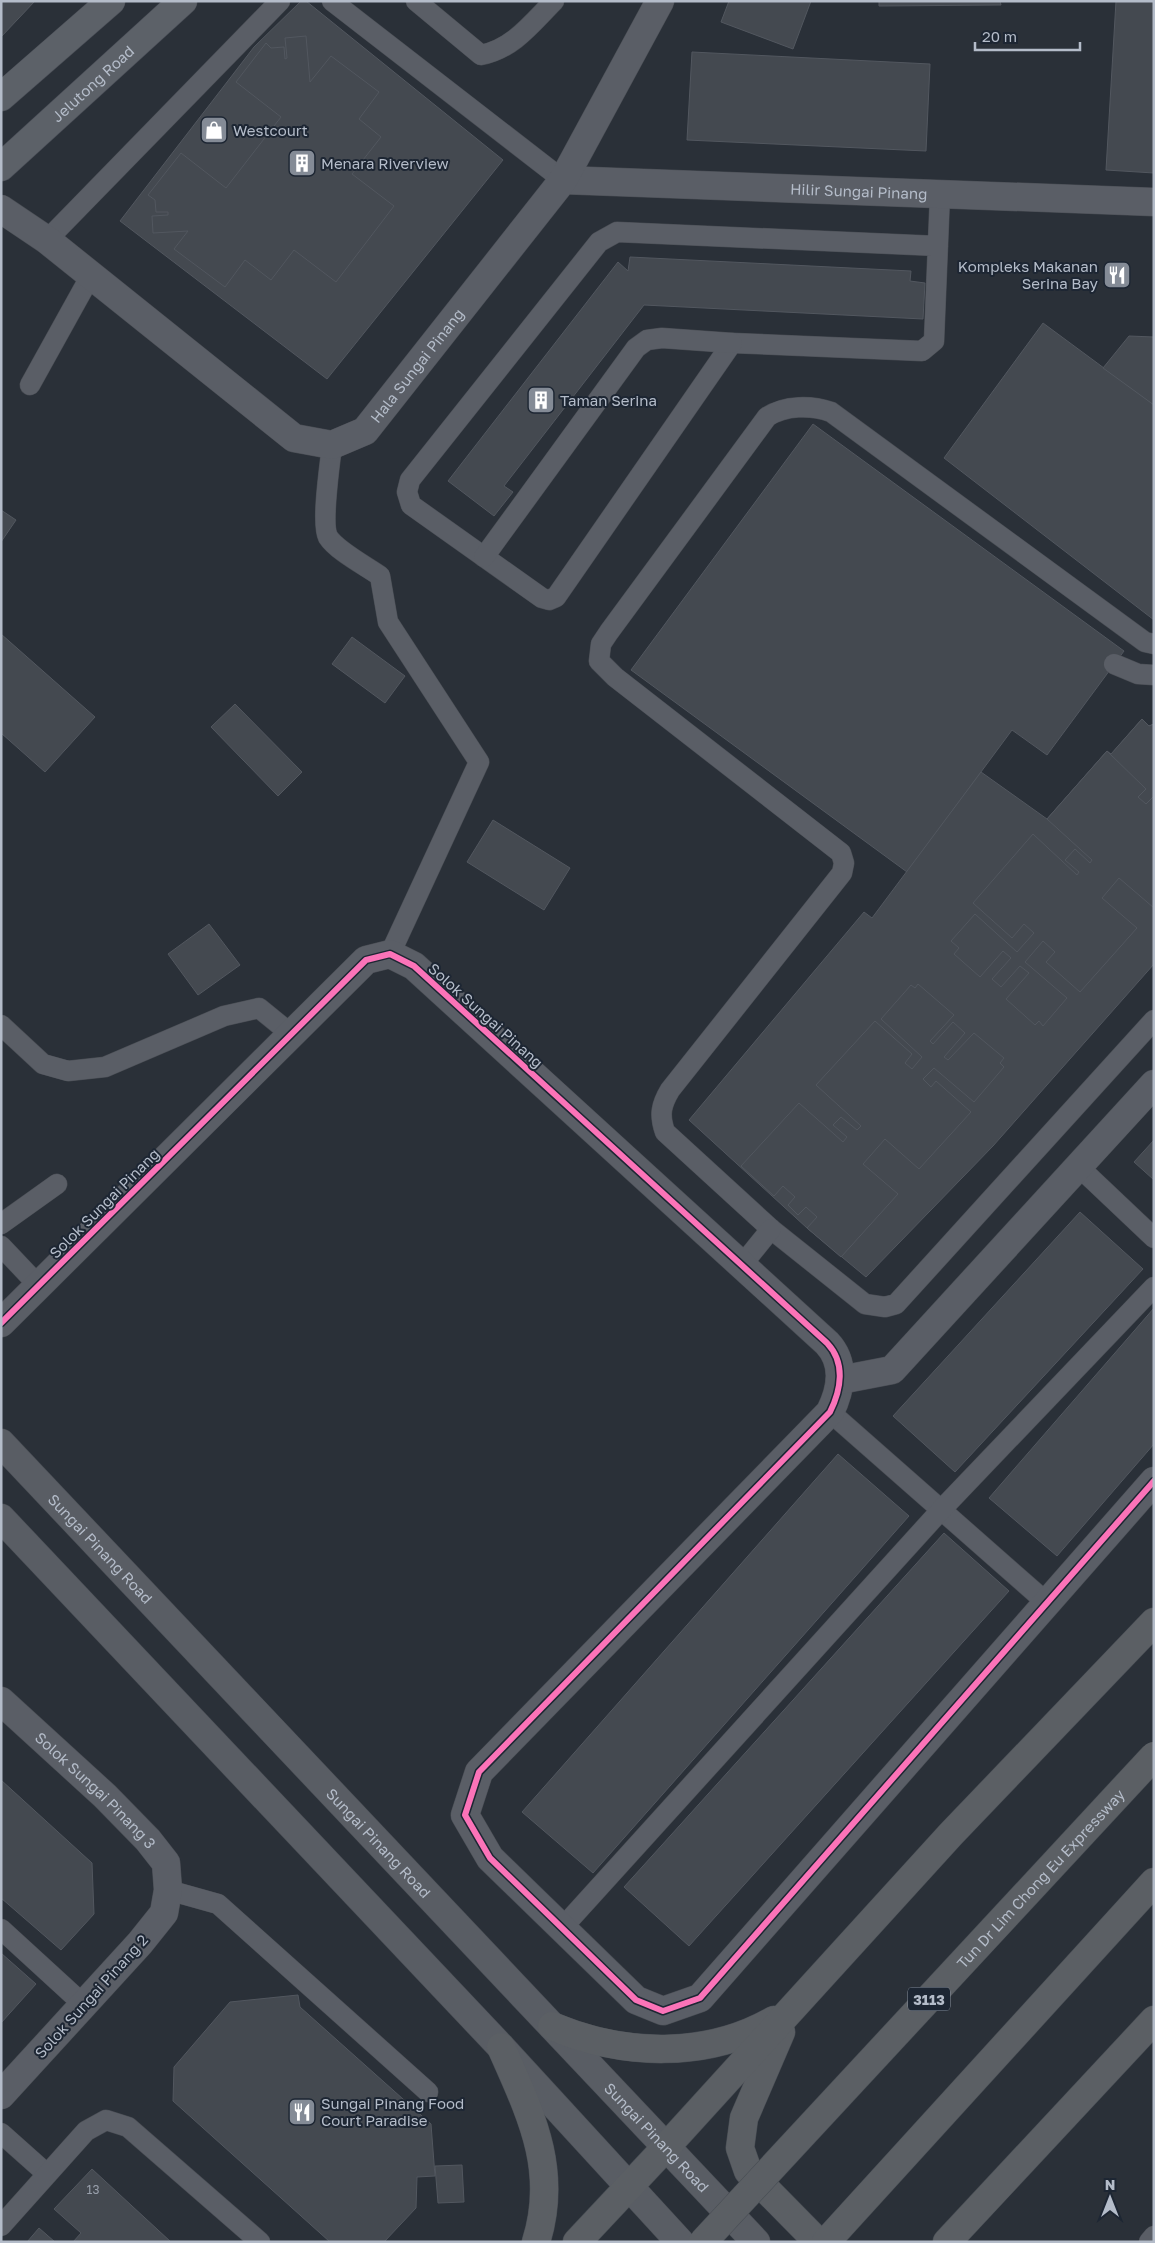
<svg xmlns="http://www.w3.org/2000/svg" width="1155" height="2243" font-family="'Golos Text',sans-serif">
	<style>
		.building { fill: #444950; stroke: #52575f }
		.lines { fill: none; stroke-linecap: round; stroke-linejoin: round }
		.service-casing { stroke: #484c53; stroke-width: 21 }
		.minor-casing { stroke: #484c53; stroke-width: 29 }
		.secondary-casing { stroke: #484c53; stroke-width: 29 }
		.primary-casing { stroke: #484c55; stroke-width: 29 }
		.trunk-casing { stroke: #474c53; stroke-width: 29 }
		.service { stroke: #5a5e66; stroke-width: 20 }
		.minor { stroke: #5a5e66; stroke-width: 28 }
		.secondary { stroke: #595d64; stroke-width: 28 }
		.primary { stroke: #5c6168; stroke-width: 28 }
		.trunk { stroke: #5b5f64; stroke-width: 28 }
		.trunk-bridge-casing { stroke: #474c53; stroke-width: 29; stroke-linecap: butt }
		.trunk-bridge { stroke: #5b5f64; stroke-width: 28 }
		.cycleway-casing { stroke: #1d2633; stroke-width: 9 }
		.cycleway { stroke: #fb73b8; stroke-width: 6 }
		.labels { text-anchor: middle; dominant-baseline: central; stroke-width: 4; stroke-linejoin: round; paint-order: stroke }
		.number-label { font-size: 12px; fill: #989fab }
		.shield { fill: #1d2633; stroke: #878f9c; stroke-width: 1 }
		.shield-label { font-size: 14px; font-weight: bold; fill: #b4bcc9 }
		.street-label { font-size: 15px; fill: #b4bcc9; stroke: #1d2633 }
		.poi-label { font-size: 15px; fill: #b4bcc9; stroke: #1d2633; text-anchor: start }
	</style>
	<rect width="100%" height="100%" fill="#2a3038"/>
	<g class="building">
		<polygon points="1,1 35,1 1,37"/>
		<polygon points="301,1 306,1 503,160 327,379 120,221 254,47"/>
		<polygon points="729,1 811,1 793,49 721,22"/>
		<polygon points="879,1 1000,1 1001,5 879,6"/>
		<polygon points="1116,1 1154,1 1154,173 1106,170"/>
		<polygon points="306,36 310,82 331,56 379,92 359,119 381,137 352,174 394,206 336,282 294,250 271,280 245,260 225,287 174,249 188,231 153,233 152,216 168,215 168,212 156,212 155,200 148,195 181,153 226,188 281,117 236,82 266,43 271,48 284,47 285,59 287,58 285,38"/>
		<polygon points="692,52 930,64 926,151 687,140"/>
		<polygon points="630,257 911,271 910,281 925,283 923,319 644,305 504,486 513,492 494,516 448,481 618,262 628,271"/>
		<polygon points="1043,323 1154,405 1154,620 944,458"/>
		<polygon points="1129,336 1154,337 1154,405 1103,368"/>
		<polygon points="813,424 1124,651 1047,755 1012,730 907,872 631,670"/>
		<polygon points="1,510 16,520 1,542"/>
		<polygon points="1,634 95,717 45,772 1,733"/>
		<polygon points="352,637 405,676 385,703 332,664"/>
		<polygon points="235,704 302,772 278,796 211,727"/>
		<polygon points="1142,719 1149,726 1154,724 1154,788 1114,751"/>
		<polygon points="1142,719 1149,726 1154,724 1154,964 993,1146 866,1277 807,1228 689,1120 864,912 872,918 981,772 1047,819 1107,751 1111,754"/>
		<polygon points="1107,751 1146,789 1138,797 1146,804 1154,796 1154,908 1119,878 1102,898 1137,928 1080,992 1046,962 1055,952 1043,941 1025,962 1067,998 1043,1026 1039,1021 1035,1025 1006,999 1029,973 1020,966 1001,987 992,979 1011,958 1003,951 980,977 954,954 959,948 951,941 975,914 1017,952 1034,933 1024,924 1012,938 973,903 1033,834 1077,875 1079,872 1065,860 1075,849 1090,863 1092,860 1047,819"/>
		<polygon points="493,820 570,868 544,910 467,862"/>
		<polygon points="209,924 240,965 198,995 168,954"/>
		<polygon points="918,984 954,1015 930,1041 933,1044 953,1022 965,1033 944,1057 948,1060 974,1033 1004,1058 1000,1063 1004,1067 974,1102 934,1068 923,1079 931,1087 936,1081 971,1112 919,1169 885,1139 863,1164 898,1194 841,1257 807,1228 817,1217 806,1207 798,1215 788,1205 795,1197 783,1186 774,1196 741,1166 799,1103 843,1142 847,1137 833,1125 841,1117 857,1130 861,1126 816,1085 875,1021 912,1054 905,1063 912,1069 922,1057 881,1019 911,985 915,988"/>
		<polygon points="1154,1140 1154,1180 1134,1162"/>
		<polygon points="1080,1212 1143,1269 955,1472 893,1416"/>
		<polygon points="1154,1308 1154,1444 1057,1556 989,1498"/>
		<polygon points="838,1454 909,1516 593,1873 522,1812"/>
		<polygon points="944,1533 1009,1591 689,1946 624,1887"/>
		<polygon points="1,1780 92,1863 94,1914 61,1950 1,1898"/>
		<polygon points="1,1953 36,1984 1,2023"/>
		<polygon points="298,1995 300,2007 431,2124 435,2176 417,2177 416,2208 384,2242 330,2242 173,2101 174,2067 230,2002"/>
		<polygon points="462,2165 464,2202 438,2203 435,2166"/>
		<polygon points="92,2169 171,2242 73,2242 81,2233 54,2209"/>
		<polygon points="39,2228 55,2242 27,2242"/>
	</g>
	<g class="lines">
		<g class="service-casing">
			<g id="service">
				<polyline points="332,1 563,180"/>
				<path d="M416,1L481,55C513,49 532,23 554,1"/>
				<polyline points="47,240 280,1"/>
				<polyline points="938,246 617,232 599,242 410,480 407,492 411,505 542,598 549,600 556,597 732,343 922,351 934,341 940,194"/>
				<polyline points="30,385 91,275"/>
				<path d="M332,445C330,464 321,523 328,537C337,551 366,566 380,576L388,622L479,762L390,954"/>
				<polyline points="484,557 636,348 647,340 662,338 732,343"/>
				<path d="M1154,644L1145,642L831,412C811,405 785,405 767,417L609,632L601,644L599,661L615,677L841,853L844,863L842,873L670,1090C661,1105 659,1115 665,1132L771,1229L865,1304L885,1307L896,1304L1154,1020"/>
				<polyline points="1114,664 1138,674 1154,675"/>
				<polyline points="1,1025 43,1064 68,1071 105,1067 224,1016 259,1008 291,1034"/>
				<polyline points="1078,1166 1154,1238"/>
				<polyline points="1,1224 57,1184"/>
				<polyline points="1,1246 39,1286"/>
				<polyline points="741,1266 771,1229"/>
				<polyline points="830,1412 1047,1603"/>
				<polyline points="168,1890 218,1904 428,2092"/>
				<polyline points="563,1927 941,1510 1154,1287"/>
				<polyline points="1,1929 84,2005"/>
				<polyline points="1,2133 47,2174"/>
				<polyline points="1,2226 86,2131 106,2120 128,2127 260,2242"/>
				<polyline points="1149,2242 1154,2236"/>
			</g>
		</g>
		<g class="minor-casing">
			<g id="minor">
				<path id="s1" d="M563,180L1154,202"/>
				<path id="s2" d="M1,209L47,240L294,438L332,445L365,431L563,180L660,1"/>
				<path d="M1,1323L366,960L390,954L414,966L827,1343C846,1363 841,1390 830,1412L479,1772L465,1815L490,1858L636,2000L663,2011L700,1998L1154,1481"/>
				<polyline points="840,1380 892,1370 1154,1084"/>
				<path id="s3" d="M1,1701L105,1796L148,1840L166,1863L168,1890L164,1913L140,1943L1,2095"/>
			</g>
		</g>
		<g class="secondary-casing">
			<g id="secondary">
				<path id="s4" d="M1,1443L756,2242"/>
				<polyline points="1,1518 501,2047 680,2242"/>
			</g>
		</g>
		<g class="primary-casing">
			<g id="primary">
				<polyline points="1,97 111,1"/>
				<path id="s5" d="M1,167L183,1"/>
			</g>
		</g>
		<g class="trunk-casing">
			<g id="trunk">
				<path d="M552,2026C623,2056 706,2059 774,2020"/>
				<polyline points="781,2032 744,2118 740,2148 748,2171 818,2242"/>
				<path d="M501,2047C530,2113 559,2169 536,2242"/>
				<polyline points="577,2242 667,2146 951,1834 1154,1622"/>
				<polyline points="826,2242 1154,1882"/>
				<polyline points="947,2242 1154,2020"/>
			</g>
		</g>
		<use href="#service" class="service"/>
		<use href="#minor" class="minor"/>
		<use href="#secondary" class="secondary"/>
		<use href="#primary" class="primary"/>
		<use href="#trunk" class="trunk"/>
		<g class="trunk-bridge-casing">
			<g id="trunk-bridge">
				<path id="s6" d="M703,2242L1154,1756"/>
			</g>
		</g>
		<use href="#trunk-bridge" class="trunk-bridge"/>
		<g class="cycleway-casing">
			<path id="cycleway" d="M1,1323L366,960L390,954L414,966L827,1343C846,1363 841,1390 830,1412L479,1772L465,1815L490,1858L636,2000L663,2011L700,1998L1154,1481"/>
		</g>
		<use href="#cycleway" class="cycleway"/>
	</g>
	<defs>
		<g id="shop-square" transform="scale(1.4375)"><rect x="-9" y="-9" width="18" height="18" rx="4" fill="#848b96" stroke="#1d2633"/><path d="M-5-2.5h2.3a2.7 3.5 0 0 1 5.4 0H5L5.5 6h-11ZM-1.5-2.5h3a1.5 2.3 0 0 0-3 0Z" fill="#fff"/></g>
		<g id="building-square" transform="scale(1.4375)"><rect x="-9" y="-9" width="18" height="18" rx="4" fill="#848b96" stroke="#1d2633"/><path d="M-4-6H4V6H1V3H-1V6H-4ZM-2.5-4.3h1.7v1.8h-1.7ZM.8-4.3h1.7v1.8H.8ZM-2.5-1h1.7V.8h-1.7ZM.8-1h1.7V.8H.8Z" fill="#fff"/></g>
		<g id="restaurant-square" transform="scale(1.4375)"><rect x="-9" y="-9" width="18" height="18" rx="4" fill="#848b96" stroke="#1d2633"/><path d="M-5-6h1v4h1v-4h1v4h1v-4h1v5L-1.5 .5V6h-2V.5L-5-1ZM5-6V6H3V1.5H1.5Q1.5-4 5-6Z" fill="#fff"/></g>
	</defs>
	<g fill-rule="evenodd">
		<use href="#shop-square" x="214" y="130"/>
		<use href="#building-square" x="302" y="163"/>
		<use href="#restaurant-square" x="1117" y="275"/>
		<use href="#building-square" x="541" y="400"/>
		<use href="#restaurant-square" x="302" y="2112"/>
	</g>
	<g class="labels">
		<g class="number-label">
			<text x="93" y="2189">13</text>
		</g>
		<rect class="shield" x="908" y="1987.5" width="42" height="23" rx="4"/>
		<g class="shield-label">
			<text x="929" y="1999">3113</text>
		</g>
		<g class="street-label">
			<text stroke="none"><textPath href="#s5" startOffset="124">Jelutong Road</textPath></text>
			<text stroke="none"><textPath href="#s1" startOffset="296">Hilir Sungai Pinang</textPath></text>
			<text stroke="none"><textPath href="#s2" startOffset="530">Hala Sungai Pinang</textPath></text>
			<text transform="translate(486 1015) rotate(42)">Solok Sungai Pinang</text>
			<text transform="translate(104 1203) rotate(-45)">Solok Sungai Pinang</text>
			<text stroke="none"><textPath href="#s4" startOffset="145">Sungai Pinang Road</textPath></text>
			<text stroke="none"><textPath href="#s3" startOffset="130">Solok Sungai Pinang 3</textPath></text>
			<text stroke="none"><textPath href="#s4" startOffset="550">Sungai Pinang Road</textPath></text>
			<text stroke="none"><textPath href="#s6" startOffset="496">Tun Dr Lim Chong Eu Expressway</textPath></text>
			<text transform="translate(91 1996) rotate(-48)">Solok Sungai Pinang 2</text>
			<text stroke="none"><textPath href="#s4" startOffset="955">Sungai Pinang Road</textPath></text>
		</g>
		<g class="poi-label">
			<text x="233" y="130">Westcourt</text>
			<text x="321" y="163">Menara Riverview</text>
			<text x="1098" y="266" text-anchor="end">Kompleks Makanan<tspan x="1098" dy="17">Serina Bay</tspan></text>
			<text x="560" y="400">Taman Serina</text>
			<text x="321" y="2103">Sungai Pinang Food<tspan x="321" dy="17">Court Paradise</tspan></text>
		</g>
	</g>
	<rect width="1155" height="2243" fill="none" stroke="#b4bcc9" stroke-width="5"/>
	<g transform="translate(1110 2198)" stroke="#1d2633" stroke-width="4" paint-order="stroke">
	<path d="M0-4L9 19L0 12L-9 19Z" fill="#b4bcc9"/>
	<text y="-8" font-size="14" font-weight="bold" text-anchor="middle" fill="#b4bcc9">N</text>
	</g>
	<path d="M975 42v8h105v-8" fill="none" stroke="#b4bcc9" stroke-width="2.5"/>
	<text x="982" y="42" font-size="15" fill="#b4bcc9" stroke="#1d2633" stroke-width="4" paint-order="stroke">20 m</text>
</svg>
